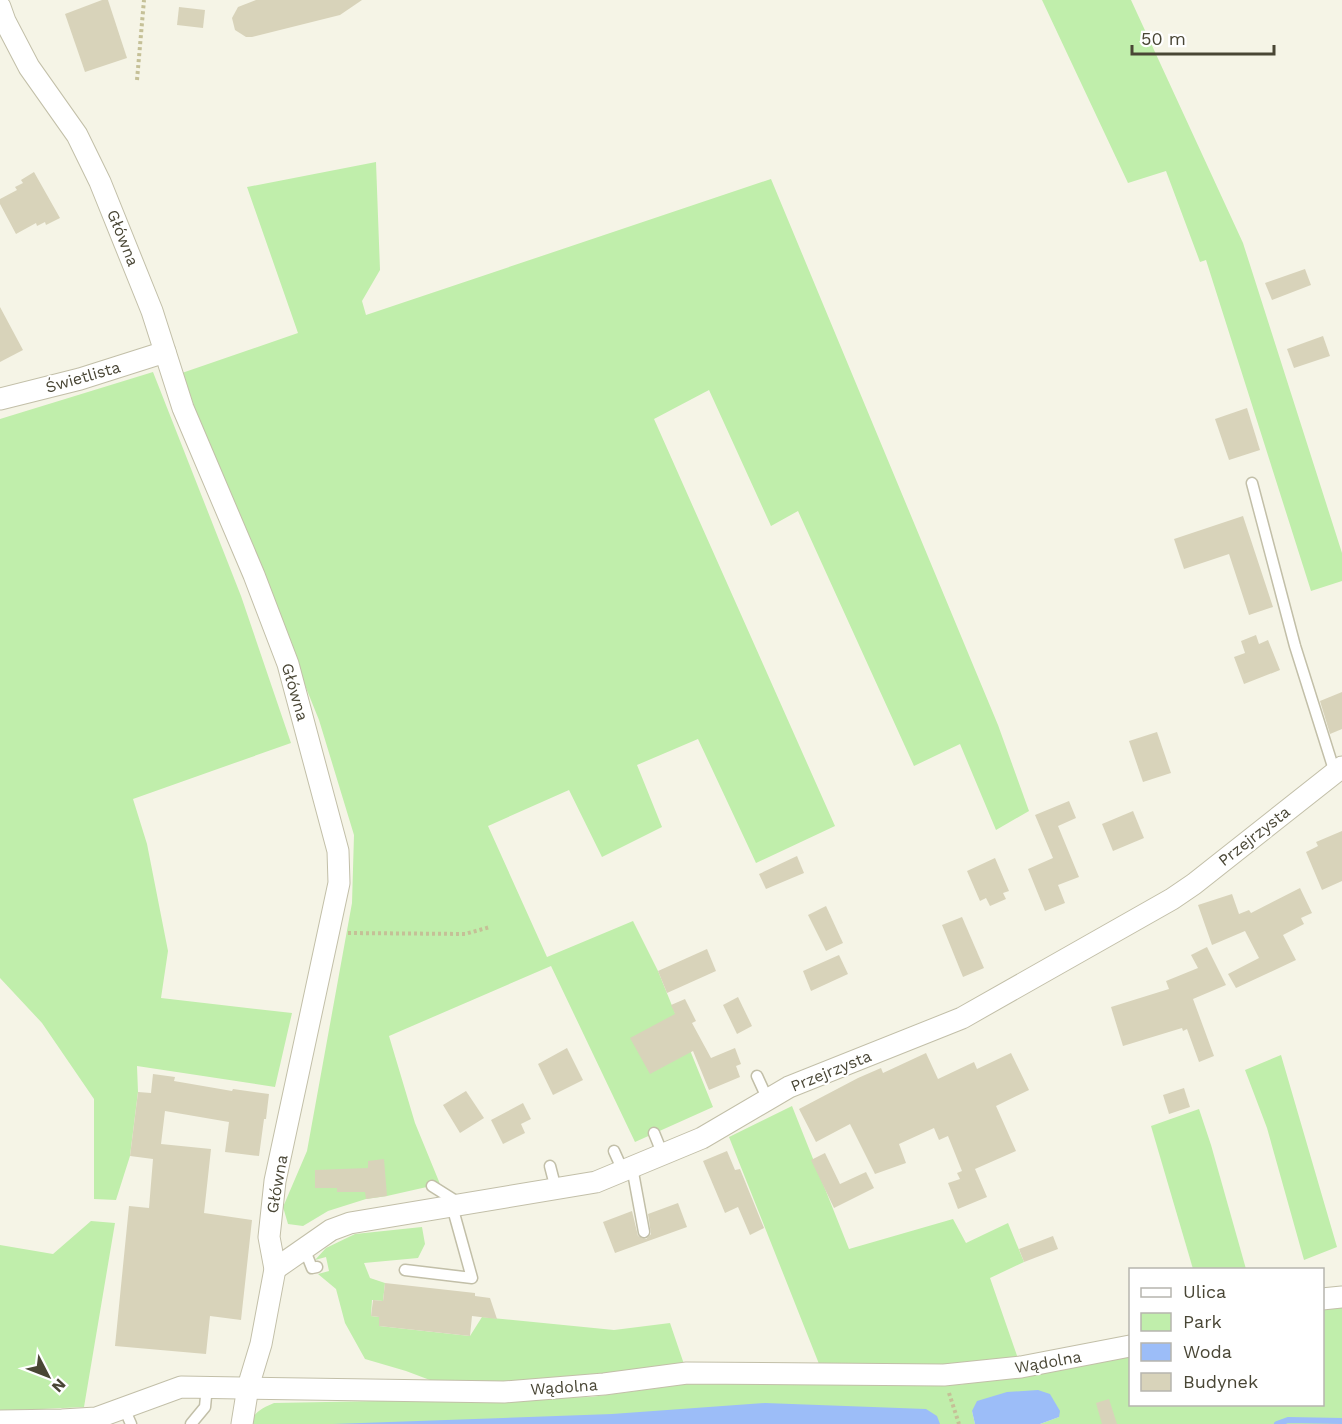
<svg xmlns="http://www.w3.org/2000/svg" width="1342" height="1424" font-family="'Work Sans',sans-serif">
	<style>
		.green { fill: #c0eeab }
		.water { fill: #9cbdf8 }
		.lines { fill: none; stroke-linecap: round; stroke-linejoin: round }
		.stream { stroke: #9cbdf8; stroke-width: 6 }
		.building { fill: #d8d3ba }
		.service-casing { stroke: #c2bfa8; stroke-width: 13 }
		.minor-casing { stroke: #c2bfa8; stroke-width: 23 }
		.path { stroke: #c5c097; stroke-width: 4; stroke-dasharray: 3 3; stroke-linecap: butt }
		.service { stroke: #fff; stroke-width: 10 }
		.minor { stroke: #fff; stroke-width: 21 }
		.labels { text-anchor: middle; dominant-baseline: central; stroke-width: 4.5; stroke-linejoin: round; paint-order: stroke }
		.street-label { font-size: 16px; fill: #494635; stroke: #fff }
	</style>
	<rect width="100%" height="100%" fill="#f5f4e6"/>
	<g class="green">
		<polygon points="1042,0 1131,0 1243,243 1342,553 1342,581 1311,591 1206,260 1200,262 1166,171 1128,183"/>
		<polygon points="376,162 380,270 362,301 366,315 771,179 998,725 1029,811 996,830 960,744 914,766 798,511 771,526 709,390 654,419 835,826 756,863 698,739 637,765 662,827 602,857 569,790 488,826 547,957 633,921 658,971 713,1107 635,1142 551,966 389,1036 415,1123 440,1184 387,1196 366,1199 328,1211 303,1226 288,1224 283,1207 307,1151 352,903 354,835 319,720 179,374 298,333 247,187"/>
		<polygon points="153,372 241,596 291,743 133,799 147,844 168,951 161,998 292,1013 275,1087 137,1066 138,1092 130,1156 116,1200 94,1199 94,1099 42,1023 0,978 0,419"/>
		<polygon points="1281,1055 1337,1247 1304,1260 1267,1128 1245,1070"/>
		<polygon points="792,1106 849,1249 953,1219 966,1243 1008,1223 1024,1262 990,1278 1021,1367 823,1374 729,1137"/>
		<polygon points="1199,1109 1211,1145 1246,1269 1193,1269 1151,1126"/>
		<polygon points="91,1221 115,1223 84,1407 0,1411 0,1245 53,1254"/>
		<polygon points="422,1227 425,1244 418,1258 364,1263 370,1278 385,1283 383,1301 372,1300 371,1316 379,1317 379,1326 470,1336 482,1317 614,1330 670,1323 687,1373 459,1391 406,1371 365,1359 345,1323 336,1289 318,1274 329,1271 326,1257 315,1260 326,1248 355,1234"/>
		<path d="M1342,1302V1424H1040L1059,1417L972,1411L975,1424H251C252,1413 264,1407 274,1403L591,1397L702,1382L958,1385L1079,1366L1130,1354V1404H1322L1323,1303Z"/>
	</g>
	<g class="water">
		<polygon points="1038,1390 1050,1394 1060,1411 1059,1417 1040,1424 975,1424 972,1411 977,1401 1007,1392"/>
		<polygon points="765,1403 926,1409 937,1416 940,1424 333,1424 612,1414"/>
	</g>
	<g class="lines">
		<polyline class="stream" points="1277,1424 1288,1420 1342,1421"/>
	</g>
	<g class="building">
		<polygon points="102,0 108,0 127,58 85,72 65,14"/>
		<polygon points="256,0 362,0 340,15 252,37 246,37 235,30 232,18 238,7"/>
		<polygon points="179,7 205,10 203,28 177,25"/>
		<polygon points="34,172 60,218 46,225 45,222 37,226 36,223 16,234 0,204 0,199 17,190 15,187 23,183 21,180"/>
		<polygon points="1305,269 1311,285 1272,300 1265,283"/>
		<polygon points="0,307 23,350 0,362"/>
		<polygon points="1323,336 1330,356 1294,368 1287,349"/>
		<polygon points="1247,408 1260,450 1229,460 1215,419"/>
		<polygon points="1243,516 1273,607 1249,615 1229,554 1184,569 1174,539"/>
		<polygon points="1256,635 1259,644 1268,640 1280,670 1244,684 1234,657 1245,653 1241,641"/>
		<polygon points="1342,692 1342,729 1330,734 1320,701"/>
		<polygon points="1157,732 1171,773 1143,782 1129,741"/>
		<polygon points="1069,801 1076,818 1058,826 1079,877 1058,885 1065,903 1045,911 1028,869 1053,858 1035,815"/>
		<polygon points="1133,811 1144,838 1113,851 1102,824"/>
		<polygon points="1342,831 1342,881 1322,890 1306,852 1318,846 1316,842"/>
		<polygon points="797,856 804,873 766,889 759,874"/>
		<polygon points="995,858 1009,891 1003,893 1006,899 990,906 986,898 980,901 967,871"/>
		<polygon points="1300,888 1312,913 1301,918 1304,924 1283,935 1296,960 1236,988 1228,974 1259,958 1245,931 1212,945 1198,905 1232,894 1239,914 1249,910 1251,913"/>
		<polygon points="826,906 843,943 826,951 808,915"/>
		<polygon points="962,917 984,968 963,977 942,925"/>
		<polygon points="1207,947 1226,985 1193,999 1214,1056 1199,1062 1187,1029 1183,1031 1182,1028 1123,1046 1111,1007 1169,989 1166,981 1198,968 1191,955"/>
		<polygon points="707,949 716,971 667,993 658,971"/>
		<polygon points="839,955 848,974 811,991 803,971"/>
		<polygon points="738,997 752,1026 737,1034 723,1005"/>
		<polygon points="685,999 696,1021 692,1023 711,1058 735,1048 741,1064 736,1066 740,1077 709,1090 693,1051 650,1074 630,1038 675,1014 671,1005"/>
		<polygon points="567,1048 583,1080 553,1095 538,1064"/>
		<polygon points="926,1053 938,1079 974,1062 977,1069 1011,1053 1029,1090 996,1106 1016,1151 975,1169 987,1197 958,1209 948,1183 960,1179 957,1173 962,1171 948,1136 939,1140 934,1128 899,1144 906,1163 875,1174 850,1124 816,1142 799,1109 858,1078 881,1068 883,1073"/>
		<polygon points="153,1074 175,1077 174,1081 232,1091 233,1089 269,1094 266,1119 264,1119 259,1156 225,1152 229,1122 165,1111 161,1144 211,1149 204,1213 252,1220 241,1320 210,1316 206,1354 115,1346 129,1206 149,1208 153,1159 130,1156 138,1092 151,1093"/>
		<polygon points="1184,1088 1190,1107 1169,1114 1163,1095"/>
		<polygon points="466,1091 484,1118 460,1133 443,1105"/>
		<polygon points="523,1103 531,1119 521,1124 525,1133 503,1144 491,1120"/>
		<polygon points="727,1151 735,1170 740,1169 764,1228 750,1235 738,1207 725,1213 703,1161"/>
		<polygon points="825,1153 840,1184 866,1172 874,1188 834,1208 811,1160"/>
		<polygon points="384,1159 387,1196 366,1199 365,1192 337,1192 337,1188 315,1188 315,1170 368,1168 368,1161"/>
		<polygon points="678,1203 687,1227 615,1253 603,1222 632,1211 638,1236 646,1239 651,1234 648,1214"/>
		<polygon points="1053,1236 1058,1249 1024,1262 1019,1249"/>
		<polygon points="385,1283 475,1293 475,1296 490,1298 497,1319 472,1316 470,1336 379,1326 379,1317 371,1316 373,1300 383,1301"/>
		<polygon points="1109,1399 1117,1424 1102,1424 1096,1403"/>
	</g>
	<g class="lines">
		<g class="service-casing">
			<g id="service">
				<polyline points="1252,483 1295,646 1335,773"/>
				<polyline points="757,1076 768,1100"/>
				<polyline points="654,1133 663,1155"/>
				<polyline points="614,1151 623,1171"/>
				<polyline points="550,1166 556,1189"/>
				<polyline points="632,1167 644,1232"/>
				<polyline points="432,1186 459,1203"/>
				<polyline points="304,1248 312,1268 317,1267"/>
				<polyline points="405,1270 472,1278 452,1206"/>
				<polyline points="124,1408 131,1424"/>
				<polyline points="191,1424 205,1407 207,1386"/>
			</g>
		</g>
		<g class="minor-casing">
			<g id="minor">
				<polyline points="0,7 5,21 29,67 77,135 100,182 152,311 183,408 254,575 288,664 338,851 339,883 275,1181 269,1237 275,1269 261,1344 248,1387 242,1424"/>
				<polyline points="0,399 80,379 165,352"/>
				<polyline points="275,1269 331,1230 350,1223 596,1182 702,1138 789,1087 962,1018 1172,899 1194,884 1342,767"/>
				<polyline points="1322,1299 1342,1297"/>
				<polyline points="0,1421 62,1420 96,1418 181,1387 504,1392 604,1384 687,1373 944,1375 1021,1367 1130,1346"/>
			</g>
		</g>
		<g class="path">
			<polyline points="137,80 144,0"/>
			<polyline points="348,933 465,934 490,927"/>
			<polyline points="949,1393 959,1424"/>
		</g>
		<use href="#service" class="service"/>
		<use href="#minor" class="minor"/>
	</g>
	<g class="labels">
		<g class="street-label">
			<text transform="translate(123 238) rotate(68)">Główna</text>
			<text transform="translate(83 377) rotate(-16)">Świetlista</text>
			<text transform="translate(295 692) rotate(74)">Główna</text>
			<text transform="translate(1254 836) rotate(-38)">Przejrzysta</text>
			<text transform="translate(831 1071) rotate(-22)">Przejrzysta</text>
			<text transform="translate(277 1184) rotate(-80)">Główna</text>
			<text transform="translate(1048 1362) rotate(-10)">Wądolna</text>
			<text transform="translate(564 1387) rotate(-4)">Wądolna</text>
		</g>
	</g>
	<rect x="1129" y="1268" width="195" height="138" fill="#ffffff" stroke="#b6b5ae" stroke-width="1.5"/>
	<rect x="1141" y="1288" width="30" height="9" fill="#ffffff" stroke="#b6b5ae" stroke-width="1.5"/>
	<text x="1183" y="1298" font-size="18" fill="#494635">Ulica</text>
	<rect x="1141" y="1313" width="30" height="18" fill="#c0eeab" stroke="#b6b5ae" stroke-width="1.5"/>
	<text x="1183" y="1328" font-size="18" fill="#494635">Park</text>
	<rect x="1141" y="1343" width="30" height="18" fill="#9cbdf8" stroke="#b6b5ae" stroke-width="1.5"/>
	<text x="1183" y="1358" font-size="18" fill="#494635">Woda</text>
	<rect x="1141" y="1373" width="30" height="18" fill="#d8d3ba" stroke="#b6b5ae" stroke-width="1.5"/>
	<text x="1183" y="1388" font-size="18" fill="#494635">Budynek</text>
	<g transform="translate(48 1376) rotate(132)" stroke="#ffffff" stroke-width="4.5" paint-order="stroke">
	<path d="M0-4.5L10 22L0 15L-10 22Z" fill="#494635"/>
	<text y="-9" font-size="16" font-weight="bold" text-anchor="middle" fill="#494635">N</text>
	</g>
	<path d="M1132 45v9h142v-9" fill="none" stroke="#494635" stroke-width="3"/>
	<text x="1141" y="45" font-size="18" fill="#494635" stroke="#ffffff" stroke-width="4.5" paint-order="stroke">50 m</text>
</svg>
